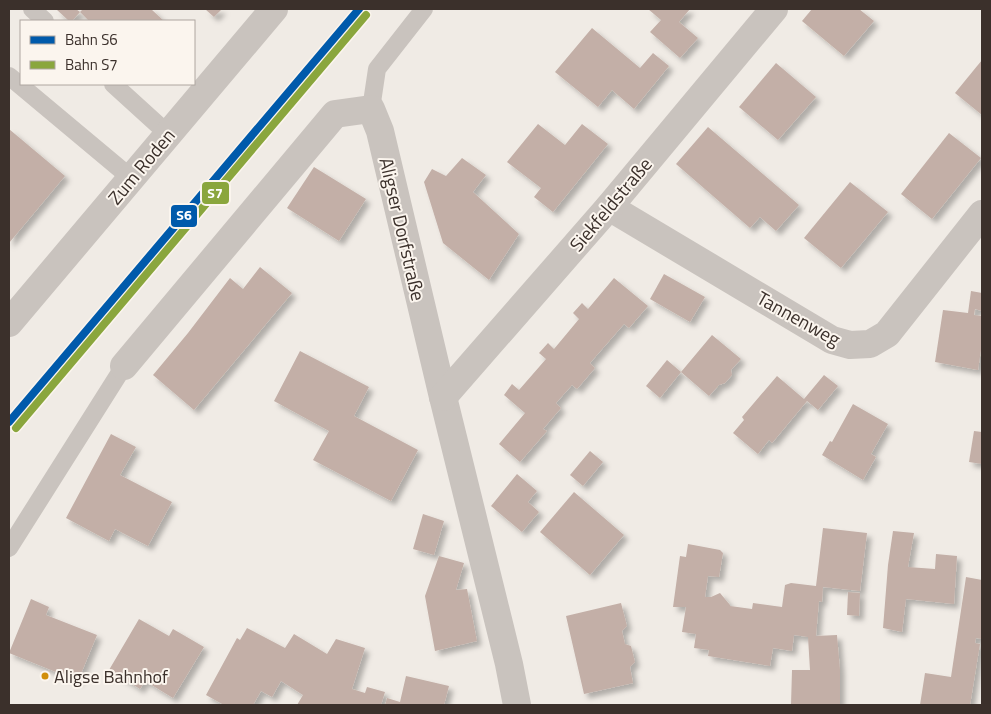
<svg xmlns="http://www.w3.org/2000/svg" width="991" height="714" font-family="'Titillium Web',sans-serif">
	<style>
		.building { fill: #c3afa7; filter: url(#shadow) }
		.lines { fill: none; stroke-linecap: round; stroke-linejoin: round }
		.service { stroke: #c9c3be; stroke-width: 18 }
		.minor { stroke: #c9c3be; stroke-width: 28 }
		.rail-1-casing { stroke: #fbf5ee; stroke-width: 11 }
		.rail-2-casing { stroke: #fbf5ee; stroke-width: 11 }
		.rail-1 { stroke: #005aab; stroke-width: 8 }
		.rail-2 { stroke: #8aa63d; stroke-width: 8 }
		.bus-dot { fill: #d18e09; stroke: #fbf5ee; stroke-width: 2 }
		.labels { text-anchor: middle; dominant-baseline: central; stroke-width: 4; stroke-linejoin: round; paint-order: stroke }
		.bus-label { font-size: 18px; fill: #3b302b; stroke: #fbf5ee; text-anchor: start }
		.street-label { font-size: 19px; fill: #3b302b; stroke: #fbf5ee }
		.line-badge { stroke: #fbf5ee; stroke-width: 2 }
		.badge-label { font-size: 14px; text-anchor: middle; font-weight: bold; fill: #fff }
	</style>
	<defs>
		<filter id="shadow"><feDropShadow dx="4.5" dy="4.5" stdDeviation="2.5" flood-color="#0004"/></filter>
	</defs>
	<rect width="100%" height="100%" fill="#f0ebe5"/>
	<g class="building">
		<polygon points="56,9 76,9 80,12 72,21 69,21"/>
		<polygon points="83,9 151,9 164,21 89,21 80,12"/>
		<polygon points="205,9 222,9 214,17"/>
		<polygon points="648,9 690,9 679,22 698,38 680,58 650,32 661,20"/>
		<polygon points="812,9 859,9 874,21 844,56 802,21"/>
		<polygon points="592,28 640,68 653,53 669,66 634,109 612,90 598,107 555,72"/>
		<polygon points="982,60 982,115 955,93"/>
		<polygon points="776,63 816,97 778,140 739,107"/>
		<polygon points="538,124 565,145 582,124 608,144 553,212 534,197 541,188 507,162"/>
		<polygon points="708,127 799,205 776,231 760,217 750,228 676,164"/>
		<polygon points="9,129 65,176 9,243"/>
		<polygon points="949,133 981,158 932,219 901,194"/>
		<polygon points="462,158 486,175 473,192 519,234 489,280 443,243 424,182 432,169 446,176"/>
		<polygon points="314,167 366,199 339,241 287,208"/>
		<polygon points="850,182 888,212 841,268 804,238"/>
		<polygon points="260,267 292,293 194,410 153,375 188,333 230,278 243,289"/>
		<polygon points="664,274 705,297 690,322 650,299"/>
		<polygon points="614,278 648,306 629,328 624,324 590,363 595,368 577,389 572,385 556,403 561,408 543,429 547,431 520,462 499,444 525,413 504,395 512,384 519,390 546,359 539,353 548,343 554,349 579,319 573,313 582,303 588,309"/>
		<polygon points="971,291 982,293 982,311 975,309 974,315 982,316 982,343 978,370 935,362 943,310 968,313"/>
		<polygon points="712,335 741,359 731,370 732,375 725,383 719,385 709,396 681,372"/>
		<polygon points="300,351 369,387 354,416 418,450 391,501 313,460 329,431 274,401"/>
		<polygon points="667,360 681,372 660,398 646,386"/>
		<polygon points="824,375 838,386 818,410 807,401 772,443 769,440 758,454 733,433 744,420 742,417 777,376 804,399"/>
		<polygon points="853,404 888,424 871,454 876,457 863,480 822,455 830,441 832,442"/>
		<polygon points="974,431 982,432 982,464 969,462"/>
		<polygon points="111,434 136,447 120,475 172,502 148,546 115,529 109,541 66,518"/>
		<polygon points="590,451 603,462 583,486 570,475"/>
		<polygon points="517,474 537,491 528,502 539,512 522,532 491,506"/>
		<polygon points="574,492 624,535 590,575 540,532"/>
		<polygon points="423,514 444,521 434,555 413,549"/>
		<polygon points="823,528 867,533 860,591 823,587 822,602 819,601 816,636 837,635 840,670 840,705 791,705 792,670 810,670 808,637 794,635 792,651 773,648 770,666 708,656 709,650 694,648 696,634 682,632 686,607 673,607 680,556 686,557 688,544 720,550 723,553 719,577 708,576 705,597 711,597 720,593 730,605 730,606 752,609 753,603 782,607 785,585 791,583 816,586"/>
		<polygon points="893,531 914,533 908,567 935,569 936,554 957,556 954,604 906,599 902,632 883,628 888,565"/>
		<polygon points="439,556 464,563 456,590 467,589 477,641 435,651 425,596"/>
		<polygon points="966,577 982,580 981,600 982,600 982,639 976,638 975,643 980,644 970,705 920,705 925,673 951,677"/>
		<polygon points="848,592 860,593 859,616 847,615"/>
		<polygon points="31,599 49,607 46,615 97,635 78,681 9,653"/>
		<polygon points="621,603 627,626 622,631 625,644 631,646 635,662 630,667 633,683 584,694 566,616"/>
		<polygon points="139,619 169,636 173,629 204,647 173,698 145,681 140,689 109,670"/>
		<polygon points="247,628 285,648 294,634 327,654 336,639 365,648 352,689 365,693 367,687 385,692 381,705 297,705 303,695 281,681 272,697 261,691 253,705 224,705 206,695 237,638 240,640"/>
		<polygon points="406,676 449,686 444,705 385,705 387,698 400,702"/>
	</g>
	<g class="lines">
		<g class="service">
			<polyline points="32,9 45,21"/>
			<polyline points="9,76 131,178"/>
			<polyline points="113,84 168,134"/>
			<polyline points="371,109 377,69 424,9"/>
			<polyline points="9,548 124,366"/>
		</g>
		<g class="minor">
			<polyline points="609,207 832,340 850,345 870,344 887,334 982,214"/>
			<polyline points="9,323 274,9"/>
			<polyline points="124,366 335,114 371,109 380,131 443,397 509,664 517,705"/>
			<polyline points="443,397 609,207 774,9"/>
		</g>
		<g class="rail-1-casing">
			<polyline id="rail-1" points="9,422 359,9"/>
		</g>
		<g class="rail-2-casing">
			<polyline id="rail-2" points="16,428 366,15"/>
		</g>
		<use href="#rail-1" class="rail-1"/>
		<use href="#rail-2" class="rail-2"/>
	</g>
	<circle class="bus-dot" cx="45" cy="676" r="4.5"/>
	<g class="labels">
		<g class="bus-label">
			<text x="54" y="676">Aligse Bahnhof</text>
		</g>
		<g class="street-label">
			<text transform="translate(141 166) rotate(-50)">Zum Roden</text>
			<text transform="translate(610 204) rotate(-50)">Siekfeldstraße</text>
			<text transform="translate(403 229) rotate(77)">Aligser Dorfstraße</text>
			<text transform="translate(799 318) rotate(29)">Tannenweg</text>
		</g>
	</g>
	<g class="line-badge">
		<rect x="201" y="181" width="29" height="24" rx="5" fill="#8aa63d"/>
		<rect x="170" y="204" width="28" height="24" rx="5" fill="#005aab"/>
	</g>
	<g class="badge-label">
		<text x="215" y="198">S7</text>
		<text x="184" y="220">S6</text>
	</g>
	<rect width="991" height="714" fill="none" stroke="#3b302b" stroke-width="20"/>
	<rect x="20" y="20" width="175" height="65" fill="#fbf5ee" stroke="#aea6a0"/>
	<rect x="30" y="36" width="25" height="8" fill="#005aab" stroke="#aea6a0"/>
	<text x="65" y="45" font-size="15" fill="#3b302b">Bahn S6</text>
	<rect x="30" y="61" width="25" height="8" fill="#8aa63d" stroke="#aea6a0"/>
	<text x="65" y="70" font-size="15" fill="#3b302b">Bahn S7</text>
</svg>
